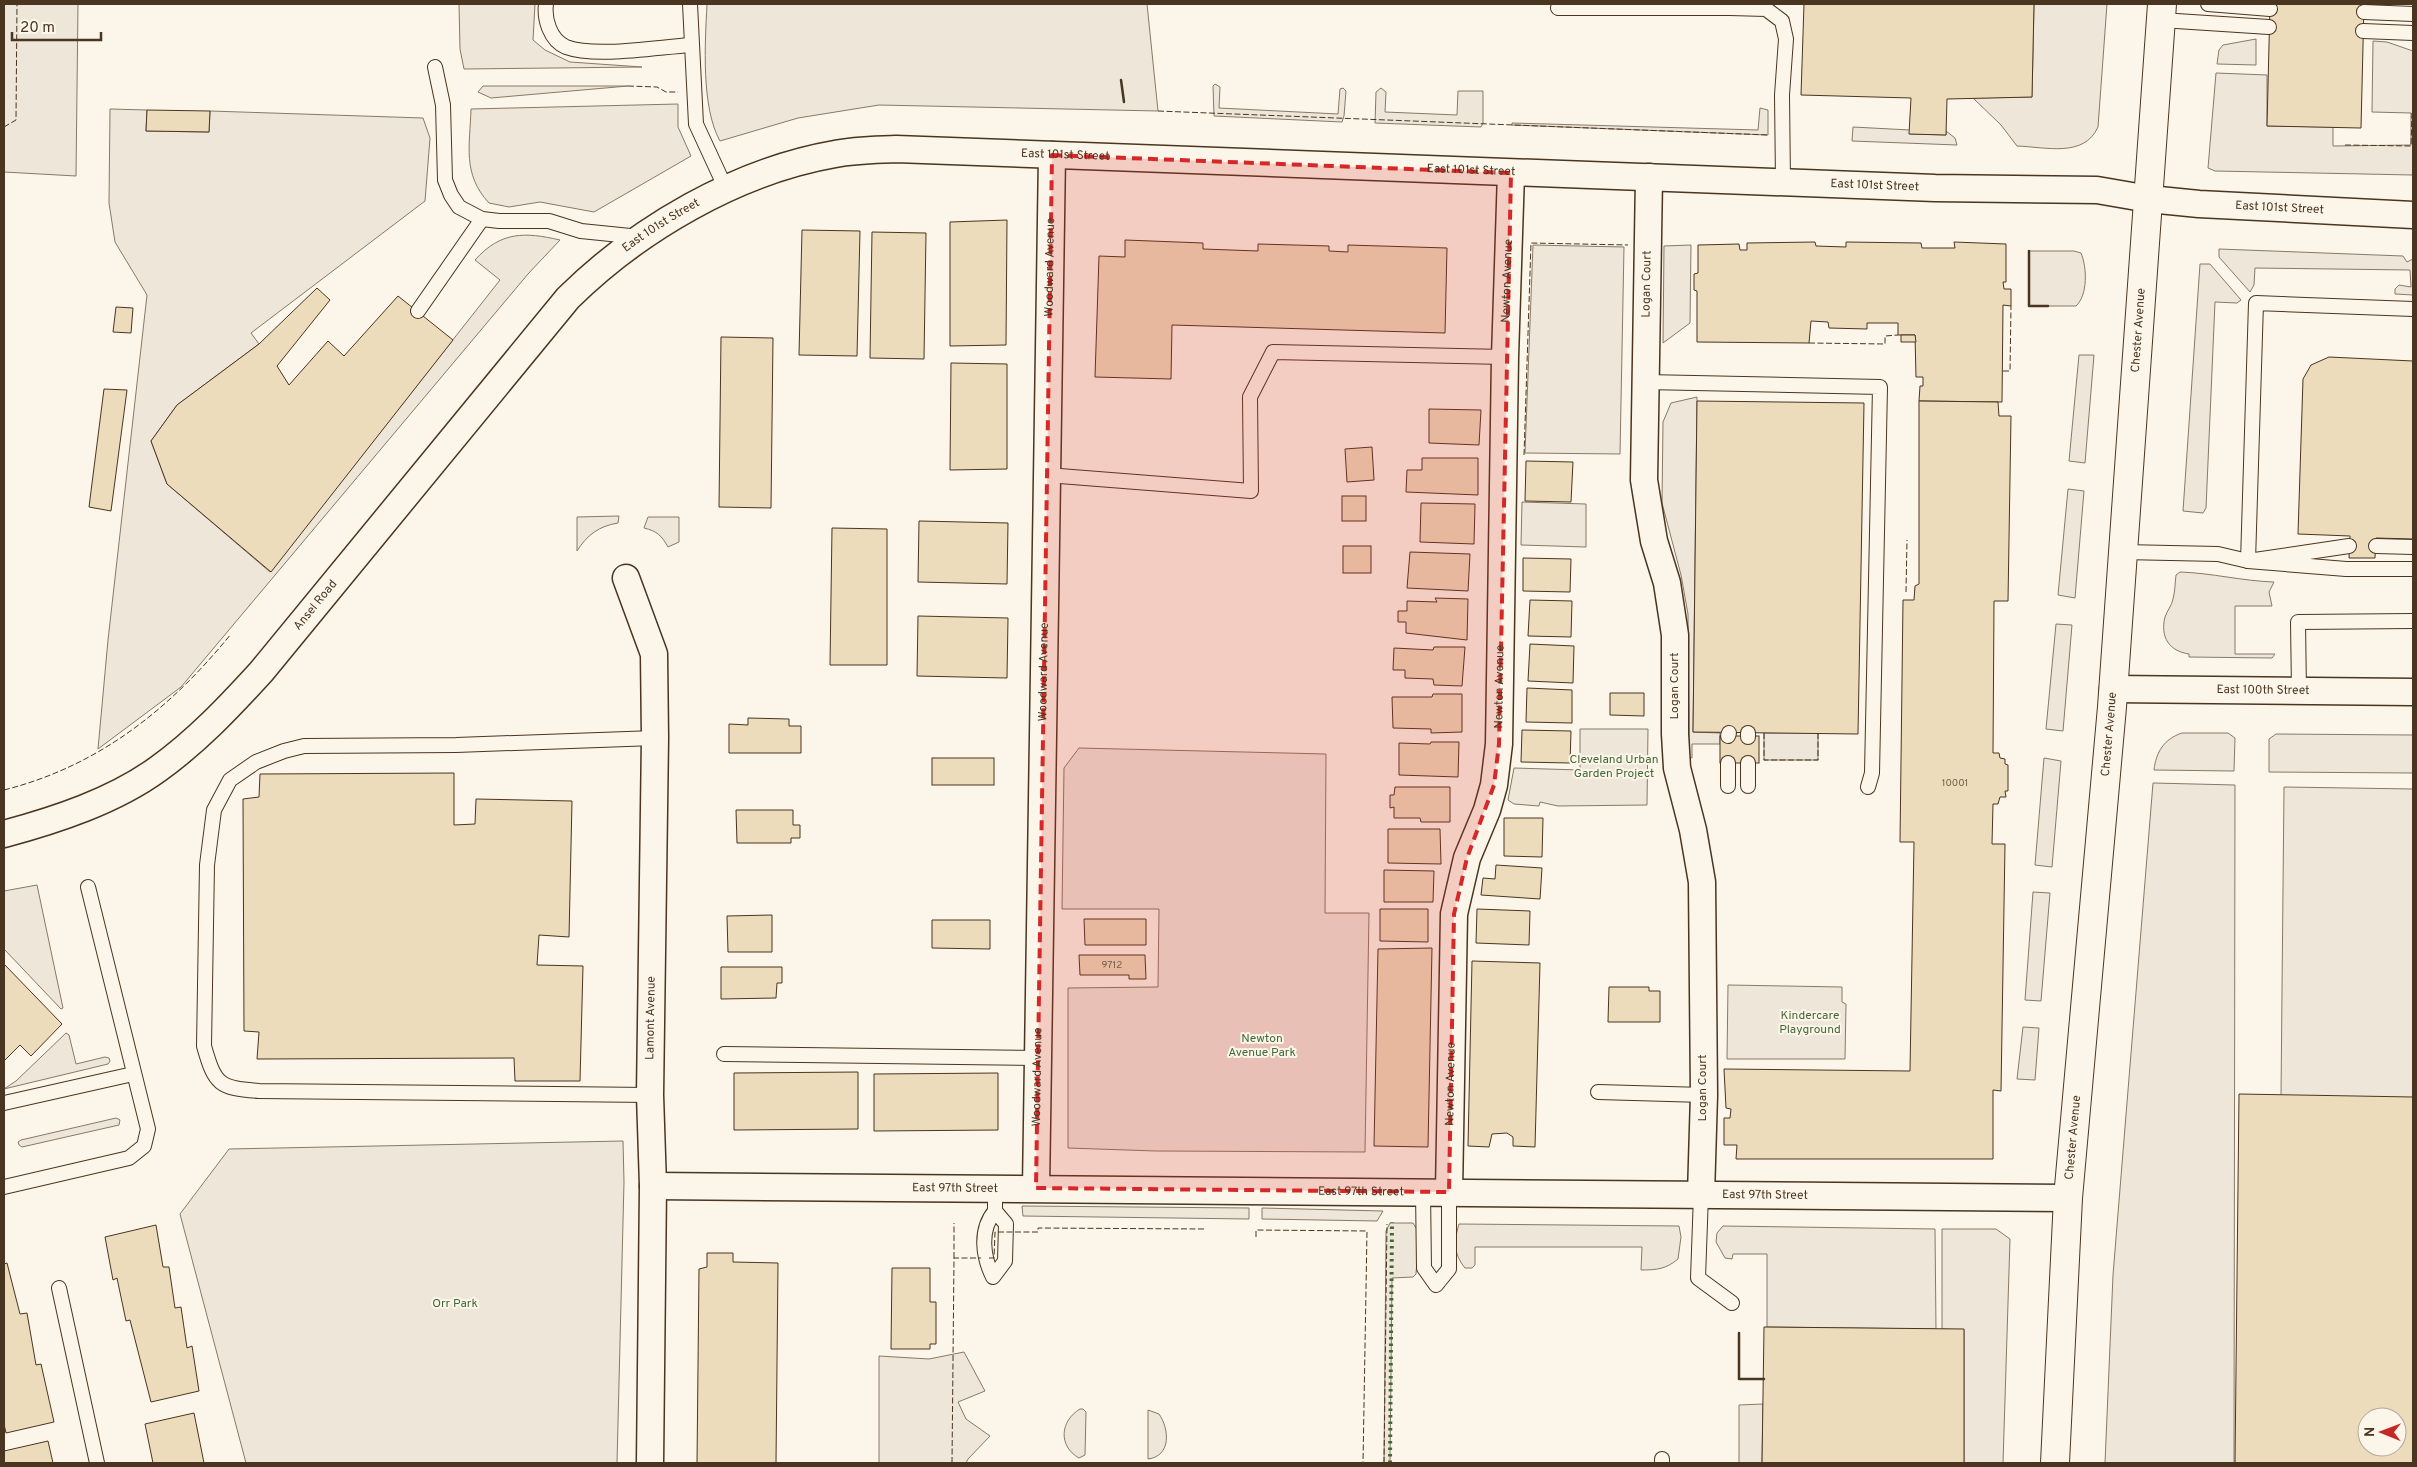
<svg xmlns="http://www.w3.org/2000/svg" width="2417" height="1467" font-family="Overpass,sans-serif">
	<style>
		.green { fill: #ede6d9; stroke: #887966 }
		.building { fill: #ecdcbc; stroke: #4a3520; fill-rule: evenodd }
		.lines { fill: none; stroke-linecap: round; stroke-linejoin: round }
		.service-casing { stroke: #4a3520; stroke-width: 16 }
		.minor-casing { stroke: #4a3520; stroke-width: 29 }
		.primary-casing { stroke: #4a3520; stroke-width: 30 }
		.service { stroke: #fbf6e9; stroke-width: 14 }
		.minor { stroke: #fbf6e9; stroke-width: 26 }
		.primary { stroke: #fbf6e9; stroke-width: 28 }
		.hedge { stroke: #436837; stroke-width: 4; stroke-dasharray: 2.5 4; stroke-linecap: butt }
		.fence { stroke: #4a3520; stroke-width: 1; stroke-dasharray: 6 2.5; stroke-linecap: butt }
		.wall { stroke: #4a3520; stroke-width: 2.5 }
		.marked { fill: #d62828; fill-opacity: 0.2; stroke: #d62828; stroke-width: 4; stroke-dasharray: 10 6; stroke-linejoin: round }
		.labels { text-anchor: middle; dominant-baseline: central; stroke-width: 4; stroke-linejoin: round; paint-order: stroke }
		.number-label { font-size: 10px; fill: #725f47 }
		.street-label { font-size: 12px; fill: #4a3520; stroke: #fbf6e9 }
		.park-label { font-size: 12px; fill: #436837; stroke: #fbf6e9 }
	</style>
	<rect width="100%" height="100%" fill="#fbf6e9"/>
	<g class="green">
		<polygon points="4,4 78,4 76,176 4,172"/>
		<polygon points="459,4 535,4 533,40 545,50 570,62 642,67 464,69 460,49"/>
		<path d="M707,4H1147L1158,111L879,105L798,118L720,141C701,107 705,43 707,4Z"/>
		<path d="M2034,4H2107L2098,127C2084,158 2046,147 2017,146L2001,125L1973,98L2032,97Z"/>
		<polygon points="2256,39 2256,65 2217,64 2219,50 2223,45"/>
		<polygon points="2373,41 2387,42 2413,51 2413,175 2215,171 2208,168 2216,73 2267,75 2267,126 2333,127 2333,146 2411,145 2411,113 2372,112"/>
		<polygon points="1215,84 1220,87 1219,108 1338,114 1340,89 1343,88 1346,91 1344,116 1342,122 1214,116 1213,86"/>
		<polygon points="483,86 628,86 491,98 478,92"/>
		<polygon points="1381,88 1386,92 1385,112 1457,115 1458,91 1483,91 1483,123 1481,127 1375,123 1376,92"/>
		<path d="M678,104V127L691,156L594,212L540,202L509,207L489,203C462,174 470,145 471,109Z"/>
		<polygon points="1760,108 1768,110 1768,135 1512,125 1512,123 1758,130"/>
		<path d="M110,109L147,110L146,131L209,132L210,111L423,118L430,138L425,201L251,333L259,344L177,405L151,441L167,484L270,572L500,280L475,260C501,231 525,232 560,240L528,274L181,687L98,749L108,640L147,295L115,242L109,203Z"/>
		<polygon points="1853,127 1910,130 1910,134 1946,135 1946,131 1955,138 1957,145 1852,141"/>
		<polygon points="1533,245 1624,247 1620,454 1525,453"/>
		<polygon points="1691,245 1690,323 1663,343 1664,246"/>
		<polygon points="2219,249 2403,256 2407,262 2413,259 2413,295 2395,294 2395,289 2399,285 2411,287 2410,270 2255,268 2254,285 2250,292 2219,257"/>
		<path d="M2029,251H2074L2081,253C2087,267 2088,295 2076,306H2029Z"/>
		<polygon points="2200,264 2210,264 2241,300 2237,303 2215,302 2206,508 2203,513 2183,511"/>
		<polygon points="2079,355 2094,355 2085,463 2069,461"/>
		<polygon points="1697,397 1693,732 1720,733 1720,744 1692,744 1692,758 1689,757 1689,737 1688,614 1681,575 1662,503 1663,422 1671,403"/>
		<polygon points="2068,489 2084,491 2075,598 2058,595"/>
		<polygon points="1522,502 1586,504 1586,547 1521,545"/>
		<path d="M619,516L618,523C599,526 587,535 577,551V517Z"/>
		<path d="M648,517H679V542L668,547C662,536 657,531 644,528Z"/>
		<path d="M2180,572C2212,573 2242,581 2274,582L2269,592L2272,606H2235V654H2275L2272,658L2189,657V654C2169,651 2160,637 2165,617C2167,611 2172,605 2173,599C2175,592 2175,583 2176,575Z"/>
		<polygon points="2056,624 2072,625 2063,731 2046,729"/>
		<polygon points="1580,729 1648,729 1647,805 1558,806 1540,802 1539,806 1514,804 1508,800 1514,768 1580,770"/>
		<rect x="1764" y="733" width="54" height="27"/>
		<path d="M2182,733H2228L2235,738L2234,771L2154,770C2156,752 2164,739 2182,733Z"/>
		<polygon points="2276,734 2413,735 2413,773 2269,772 2269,739"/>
		<polygon points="1079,748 1326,754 1325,913 1369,913 1365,1152 1156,1151 1068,1148 1068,988 1158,987 1159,909 1062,909 1064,768"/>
		<polygon points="2044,758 2061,761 2052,867 2035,865"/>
		<polygon points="2153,783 2235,785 2234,1463 2105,1463 2113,1275"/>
		<polygon points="2284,787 2413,789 2413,1098 2281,1096"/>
		<polygon points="37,885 63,1008 61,1009 4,949 4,891"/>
		<polygon points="2033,892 2050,893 2041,1001 2025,1000"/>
		<polygon points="1728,985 1842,987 1842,1002 1846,1004 1845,1059 1727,1059"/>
		<polygon points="2023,1027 2039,1028 2035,1080 2017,1079"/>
		<polygon points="66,1033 69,1035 76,1064 105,1057 109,1058 110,1061 108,1064 4,1089 16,1081"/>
		<polygon points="116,1118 120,1120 119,1125 22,1147 19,1145 18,1142 21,1140"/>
		<polygon points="623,1141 624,1182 617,1463 246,1463 180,1214 229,1149"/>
		<polygon points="1022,1206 1249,1208 1249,1219 1023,1216"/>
		<polygon points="1262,1208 1383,1211 1377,1221 1262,1219"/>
		<polygon points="1390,1223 1413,1223 1419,1233 1416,1274 1413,1277 1392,1278 1390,1463 1384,1463 1386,1231"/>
		<path d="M1459,1224L1679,1226L1681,1237L1678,1259C1666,1269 1657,1270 1641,1270L1642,1247H1475V1265L1472,1268H1465C1453,1253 1454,1241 1459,1224Z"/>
		<polygon points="1723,1226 1935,1229 1936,1329 1767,1327 1767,1254 1733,1254 1732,1259 1725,1258 1716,1242 1717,1233"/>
		<polygon points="1942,1229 1996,1229 2010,1239 2003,1463 1964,1463 1964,1330 1942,1329"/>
		<polygon points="964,1352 985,1391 958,1402 966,1419 990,1436 968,1459 966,1463 879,1463 879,1356 929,1359"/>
		<polygon points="1763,1404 1762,1463 1739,1463 1739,1405"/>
		<path d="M1080,1409H1083L1086,1412L1085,1455L1079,1458C1058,1446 1060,1421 1080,1409Z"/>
		<path d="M1148,1410L1159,1414C1169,1428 1172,1456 1148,1459Z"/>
	</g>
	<g class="building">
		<polygon points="1804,4 2034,4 2032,97 1947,99 1946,135 1909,134 1911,98 1801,95"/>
		<polygon points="2270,4 2364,4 2361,128 2267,126"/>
		<polygon points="147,110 210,111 209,132 146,131"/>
		<polygon points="1007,220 1006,345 950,346 950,222"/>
		<polygon points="802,230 860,231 857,356 799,355"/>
		<polygon points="872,232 926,233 924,359 870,358"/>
		<polygon points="1125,240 1203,243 1203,249 1258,251 1258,244 1329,246 1329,251 1348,252 1348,245 1447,248 1445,333 1172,325 1171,379 1095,377 1099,256 1125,257"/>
		<polygon points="1815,242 1816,246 1846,247 1846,242 1921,243 1922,248 1955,248 1954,242 2006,244 2006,282 2003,282 2004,289 2011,289 2011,306 2003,305 2002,402 1919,401 1920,386 1923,386 1923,377 1916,377 1915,335 1898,335 1898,323 1867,323 1867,329 1829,328 1828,322 1811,321 1809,343 1697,342 1697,291 1694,290 1694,274 1698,273 1698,245 1739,244 1740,250 1747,250 1747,243"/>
		<polygon points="317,288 330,300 277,366 289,385 328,341 344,356 398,296 453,340 271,572 167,484 151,441 177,405 259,344"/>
		<polygon points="116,307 133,308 131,333 113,332"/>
		<polygon points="1901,335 1915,335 1916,342 1901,342"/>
		<polygon points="721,337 773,338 771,508 719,507"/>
		<polygon points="2329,357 2413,361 2413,539 2376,538 2375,558 2349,558 2350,536 2298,534 2303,379 2311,365"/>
		<polygon points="951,363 1007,364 1007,469 950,470"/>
		<polygon points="104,389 127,390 111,511 89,507"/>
		<polygon points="1697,401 1864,403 1858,734 1693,732"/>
		<polygon points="1919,401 1998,402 1999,416 2011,416 2008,601 1994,601 1993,753 1999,753 2000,758 2005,759 2005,764 2008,765 2008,791 2005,791 2006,797 2000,797 1998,804 1993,804 1992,844 2005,844 2001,1091 1993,1090 1993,1159 1736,1159 1737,1145 1724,1145 1724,1118 1730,1118 1731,1109 1726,1108 1724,1069 1910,1071 1914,842 1900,842 1903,600 1914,600 1915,586 1919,584"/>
		<polygon points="1429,409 1481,410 1479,445 1429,443"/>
		<polygon points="1372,447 1374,480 1347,482 1345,449"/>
		<polygon points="1422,458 1478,458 1478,495 1406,492 1407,470 1422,470"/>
		<polygon points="1526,461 1573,462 1571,502 1525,501"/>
		<rect x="1342" y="496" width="24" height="25"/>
		<polygon points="1421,503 1475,504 1474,544 1420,542"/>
		<polygon points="919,521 1008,523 1007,584 918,582"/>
		<polygon points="832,528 887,529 887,665 830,665"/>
		<rect x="1343" y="546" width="28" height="27"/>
		<polygon points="1410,552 1470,554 1468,591 1407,588"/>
		<polygon points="1523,558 1571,559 1570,592 1523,591"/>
		<polygon points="1435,598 1468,599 1467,640 1406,633 1406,622 1398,622 1398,611 1407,611 1407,601 1437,602"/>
		<polygon points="1530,600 1572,601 1571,637 1528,636"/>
		<polygon points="918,616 1008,618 1007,678 917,676"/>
		<polygon points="1530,644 1574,646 1573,683 1528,681"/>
		<polygon points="1434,647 1465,647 1462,686 1434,685 1433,679 1405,678 1405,670 1393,670 1394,648 1433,650"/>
		<polygon points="1527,688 1572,690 1572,723 1526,722"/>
		<polygon points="1610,693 1644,693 1644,716 1610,715"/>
		<polygon points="1433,694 1462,694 1462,732 1431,733 1431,729 1393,728 1392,697 1432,697"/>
		<polygon points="748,718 789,719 789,726 801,726 801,753 729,753 729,724 748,725"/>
		<polygon points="1522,730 1571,731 1570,763 1521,762"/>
		<rect x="1720" y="736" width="39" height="27"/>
		<polygon points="1431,742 1459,742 1458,777 1399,775 1399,743 1430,744"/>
		<rect x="932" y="758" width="62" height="27"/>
		<polygon points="454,773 454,825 475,824 476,799 572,801 569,937 539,935 537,965 583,966 580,1081 515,1081 514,1058 257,1059 259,1032 244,1031 243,799 259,797 260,774"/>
		<polygon points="1395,787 1450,787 1450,822 1421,822 1420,818 1394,818 1394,807 1390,808 1390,795 1394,795"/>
		<polygon points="736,810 793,810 793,825 800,825 800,838 791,838 791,843 737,843"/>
		<polygon points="1504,818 1543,818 1542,857 1504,856"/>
		<polygon points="1388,829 1440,829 1441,864 1388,863"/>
		<polygon points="1496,865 1542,868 1540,899 1481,895 1483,878 1495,879"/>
		<polygon points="1384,870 1434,871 1433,902 1384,902"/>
		<polygon points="1380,909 1428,909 1428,942 1380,941"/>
		<polygon points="1477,909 1530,911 1529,945 1476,943"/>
		<polygon points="772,915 772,952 728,952 727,916"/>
		<polygon points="1084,919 1146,919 1146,945 1085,945"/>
		<polygon points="932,920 990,920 990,949 932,948"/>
		<polygon points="1432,948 1428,1147 1374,1146 1378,949"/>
		<polygon points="1079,955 1145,955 1146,979 1129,979 1129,975 1080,975"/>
		<polygon points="1472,961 1540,963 1535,1147 1513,1146 1513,1137 1507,1133 1492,1134 1489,1147 1468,1146"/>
		<polygon points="4,964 62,1024 31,1056 20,1045 4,1061"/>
		<polygon points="721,967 782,967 782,983 777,983 776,998 721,999"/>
		<polygon points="1609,987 1649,987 1649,991 1660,991 1660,1022 1608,1022"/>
		<polygon points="858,1072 858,1129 734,1130 734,1073"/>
		<polygon points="998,1073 998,1130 874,1131 874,1074"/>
		<path d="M2239,1094L2413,1097V1463H2235ZM2367,1417H2397V1447H2367Z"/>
		<polygon points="156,1225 163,1267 169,1267 175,1308 181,1307 187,1348 192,1346 199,1391 151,1402 130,1320 126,1321 117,1278 113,1280 105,1237"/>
		<polygon points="707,1253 733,1253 733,1262 778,1263 776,1463 697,1463 699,1269 707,1267"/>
		<polygon points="7,1263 20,1314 27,1313 36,1365 41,1364 54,1422 6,1433 4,1424 4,1264"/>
		<polygon points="892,1268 930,1268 930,1302 936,1302 936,1344 930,1344 930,1349 891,1349"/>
		<polygon points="1764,1327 1964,1329 1964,1463 1762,1463"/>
		<polygon points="194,1413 204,1463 153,1463 145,1424"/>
		<polygon points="48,1441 53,1463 4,1463 4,1451"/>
	</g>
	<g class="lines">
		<g class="service-casing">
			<g id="service">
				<path d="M546,4C544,19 550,40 566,47C596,58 658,47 691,45"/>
				<polyline points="690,4 696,124 726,189"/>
				<polyline points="1559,4 1558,8 1730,8"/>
				<polyline points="1730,4 1730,8 1766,9 1782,21 1786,39 1782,95 1783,182"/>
				<polyline points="2208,4 2270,9"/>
				<polyline points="2364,12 2413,14"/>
				<polyline points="2161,20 2269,27"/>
				<polyline points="2363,31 2413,33"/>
				<polyline points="435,67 443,105 445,180 451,195 459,207 482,219 499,221 549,221 581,231 640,237"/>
				<polyline points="418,311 482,219"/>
				<polyline points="1645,382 1880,387 1872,773 1868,787"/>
				<polyline points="1047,475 1251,491 1250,397 1273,352 1505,357"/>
				<polyline points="2349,546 2248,561 2256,303 2413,309"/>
				<polyline points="2376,546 2413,547"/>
				<polyline points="2123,552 2218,554 2248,561 2346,569 2413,569"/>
				<polyline points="2299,691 2298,622 2413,621"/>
				<polyline points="1728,736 1729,733"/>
				<polyline points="1748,737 1748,733"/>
				<polyline points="1728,786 1728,763"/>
				<polyline points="1748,786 1748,763"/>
				<polyline points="724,1054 1037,1058"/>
				<polyline points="1598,1092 1704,1095"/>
				<path d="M650,1095L259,1091C219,1088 215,1085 204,1046L207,865L214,810L230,780L256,762L284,751L304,746L456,745L655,738"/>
				<polyline points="4,1103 133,1074"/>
				<polyline points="4,1187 129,1158 144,1146 148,1129 88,887"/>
				<path d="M995,1188V1211L1006,1224L1005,1261L993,1277C983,1257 979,1230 995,1211"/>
				<polyline points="1423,1192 1424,1268 1436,1285 1449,1269 1449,1192"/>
				<polyline points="1701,1195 1698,1278 1732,1303"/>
				<polyline points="59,1288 97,1463"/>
				<polyline points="1662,1463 1662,1459"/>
			</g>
		</g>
		<g class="minor-casing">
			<g id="minor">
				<polyline points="1649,177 1644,480 1654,541 1667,583 1675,635 1675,734 1677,768 1693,830 1702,882 1704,1095 1701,1195"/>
				<polyline points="626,578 654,654 655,738 650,1095 653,1186 650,1463"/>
				<path id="s1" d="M2113,689L2413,692"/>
				<path id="s2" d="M4,834C56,820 114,801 158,769C197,741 229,707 261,672L568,298C638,229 737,171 835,154C855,150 875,150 896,149L1935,188L2097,190L2149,199L2199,204L2413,215"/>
				<path id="s3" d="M653,1186L2068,1198"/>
				<path id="s4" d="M1036,1188L1052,155"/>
				<path id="s5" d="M1449,1192L1454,914L1467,858L1487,810L1494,785L1499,744L1505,357L1511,173"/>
			</g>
		</g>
		<g class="primary-casing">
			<g id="primary">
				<path id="s6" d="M2055,1463L2068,1198L2112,707L2162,4"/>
			</g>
		</g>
		<use href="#service" class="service"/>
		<use href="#minor" class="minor"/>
		<use href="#primary" class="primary"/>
		<polyline class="hedge" points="1390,1463 1392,1222"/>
		<g class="fence">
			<polyline points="628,86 657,87 666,92 678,92"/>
			<polyline points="1158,111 1768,135"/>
			<polyline points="4,127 16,120 17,4"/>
			<polyline points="2345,145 2411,146 2412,113"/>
			<polyline points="1809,343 1885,344 1885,336 1898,335"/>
			<polyline points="2003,371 2010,371 2011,306"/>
			<polyline points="1524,455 1531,243 1628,245"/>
			<polyline points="1906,592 1907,540"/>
			<polyline points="1764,733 1764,760 1818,760 1818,733"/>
			<path d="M4,790C99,766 170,709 231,634"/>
			<polyline points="1256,1237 1256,1230 1367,1231 1363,1463"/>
			<polyline points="954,1258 954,1223"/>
			<polyline points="989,1258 994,1258 995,1232 1038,1232 1038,1228 1205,1229"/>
			<polyline points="952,1463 954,1258 981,1258"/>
			<polyline points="1384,1463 1387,1224"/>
		</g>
		<g class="wall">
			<polyline points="1121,80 1124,102"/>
			<polyline points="2029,251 2029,306 2048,306"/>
			<polyline points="1739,1333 1739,1379 1764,1379"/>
		</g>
	</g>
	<path class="marked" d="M1052,155L1511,173L1499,744L1494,785L1467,858L1454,914L1449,1192L1036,1188Z"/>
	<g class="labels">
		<g class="number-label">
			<text x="1955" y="783">10001</text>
			<text x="1112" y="965">9712</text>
		</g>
		<g class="street-label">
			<text stroke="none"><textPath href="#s2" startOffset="1332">East 101st Street</textPath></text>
			<text stroke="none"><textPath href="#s2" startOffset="1738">East 101st Street</textPath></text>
			<text stroke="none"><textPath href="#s2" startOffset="2142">East 101st Street</textPath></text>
			<text stroke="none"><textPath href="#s2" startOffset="2548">East 101st Street</textPath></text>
			<text stroke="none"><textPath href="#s2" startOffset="912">East 101st Street</textPath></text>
			<text stroke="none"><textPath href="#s4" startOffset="921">Woodward Avenue</textPath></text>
			<text stroke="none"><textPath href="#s5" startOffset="918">Newton Avenue</textPath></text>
			<text transform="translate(1647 284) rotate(-89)">Logan Court</text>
			<text stroke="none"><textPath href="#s6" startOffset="1136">Chester Avenue</textPath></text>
			<text stroke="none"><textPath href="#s2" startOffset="396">Ansel Road</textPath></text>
			<text stroke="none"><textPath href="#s4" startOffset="516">Woodward Avenue</textPath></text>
			<text stroke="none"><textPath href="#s5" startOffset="512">Newton Avenue</textPath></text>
			<text transform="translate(1675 686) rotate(-90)">Logan Court</text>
			<text stroke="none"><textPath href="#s1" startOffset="150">East 100th Street</textPath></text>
			<text stroke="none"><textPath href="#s6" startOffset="731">Chester Avenue</textPath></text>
			<text transform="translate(651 1018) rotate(-89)">Lamont Avenue</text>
			<text stroke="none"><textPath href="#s4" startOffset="111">Woodward Avenue</textPath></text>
			<text stroke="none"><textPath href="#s5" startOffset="108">Newton Avenue</textPath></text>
			<text transform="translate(1703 1088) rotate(-90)">Logan Court</text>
			<text stroke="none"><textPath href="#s6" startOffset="326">Chester Avenue</textPath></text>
			<text stroke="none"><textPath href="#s3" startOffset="302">East 97th Street</textPath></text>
			<text stroke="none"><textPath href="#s3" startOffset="708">East 97th Street</textPath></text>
			<text stroke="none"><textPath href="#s3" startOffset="1112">East 97th Street</textPath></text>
		</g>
		<g class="park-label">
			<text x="1614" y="760">Cleveland Urban<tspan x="1614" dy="14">Garden Project</tspan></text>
			<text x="1810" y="1016">Kindercare<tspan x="1810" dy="14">Playground</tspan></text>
			<text x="1262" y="1039">Newton<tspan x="1262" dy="14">Avenue Park</tspan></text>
			<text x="455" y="1304">Orr Park</text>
		</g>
	</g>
	<rect width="2417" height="1467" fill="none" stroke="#4a3520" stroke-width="10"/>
	<g transform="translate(2382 1432) rotate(271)"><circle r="24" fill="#fbf6e9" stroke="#b4a999"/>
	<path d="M0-4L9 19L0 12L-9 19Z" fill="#c62828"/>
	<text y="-8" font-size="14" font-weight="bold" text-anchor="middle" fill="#4a3520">N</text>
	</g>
	<path d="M12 32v8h89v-8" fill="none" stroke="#4a3520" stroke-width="2.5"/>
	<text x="20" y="32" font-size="15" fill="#4a3520" stroke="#fbf6e9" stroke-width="4" paint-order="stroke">20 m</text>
</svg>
